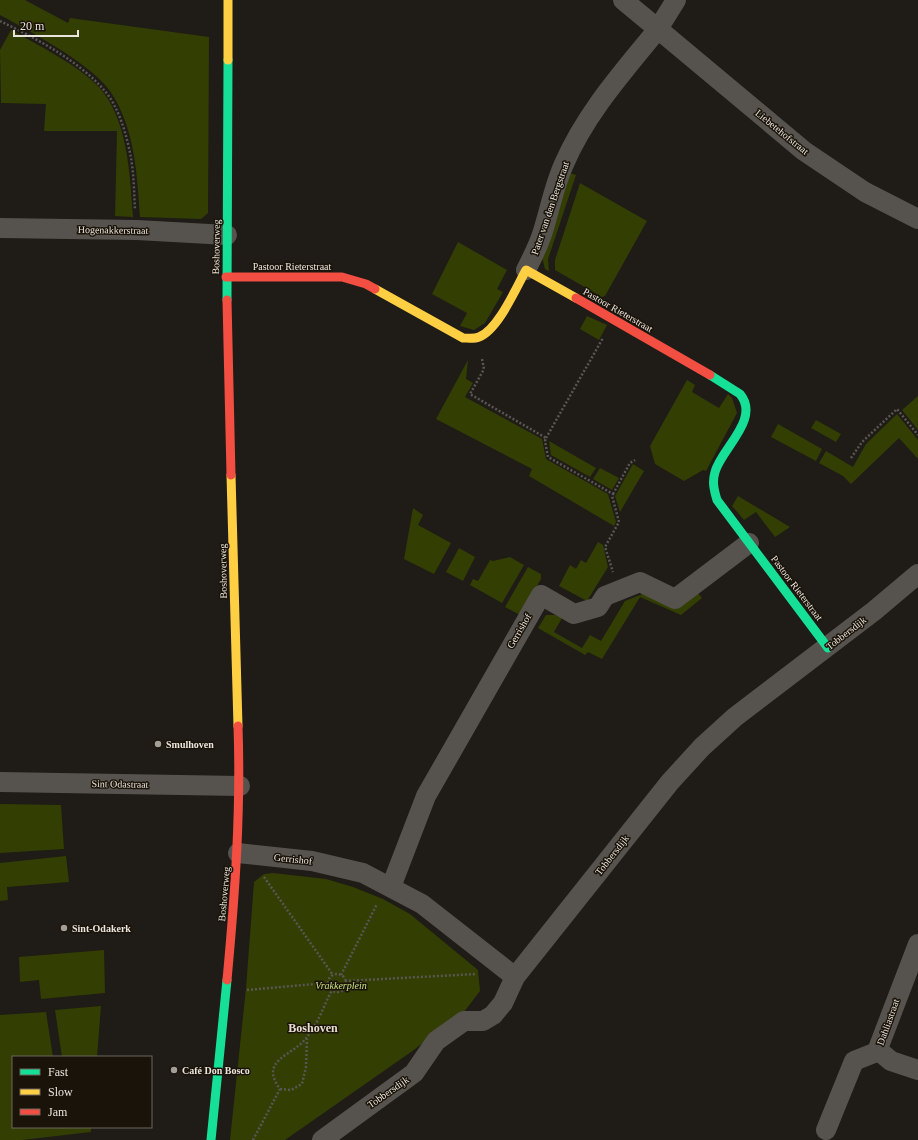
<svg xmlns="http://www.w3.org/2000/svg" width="918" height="1140" font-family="Georgia,serif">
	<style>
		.green { fill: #333e03 }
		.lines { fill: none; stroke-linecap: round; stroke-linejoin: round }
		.path { stroke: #595653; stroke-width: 2.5; stroke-dasharray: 2 2; stroke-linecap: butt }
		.street { stroke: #56534f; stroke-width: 20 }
		.fast { stroke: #16e098; stroke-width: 9 }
		.slow { stroke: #ffcf43; stroke-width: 9 }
		.jam { stroke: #f24e42; stroke-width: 9 }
		.poi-dot { fill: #a39e98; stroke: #1a1309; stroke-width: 1.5 }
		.labels { text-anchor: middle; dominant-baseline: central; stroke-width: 3; stroke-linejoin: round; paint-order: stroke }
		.street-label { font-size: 10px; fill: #eae4de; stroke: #1a1309 }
		.poi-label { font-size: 10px; font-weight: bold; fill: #eae4de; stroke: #1a1309; text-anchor: start }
		.park-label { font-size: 10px; font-style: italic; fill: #cae381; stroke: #1a1309 }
		.quarter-label { font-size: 12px; font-weight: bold; fill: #e8ded0; stroke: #1a1309 }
	</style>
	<rect width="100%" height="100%" fill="#1f1b16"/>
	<g class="green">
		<path d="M0,0H25L68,23L70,18L209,37L208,213L201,219L140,217C137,174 135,128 110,91C90,63 31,32 0,15Z"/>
		<path d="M11,30C38,45 76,64 98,86C128,118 130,175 133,217L115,216L117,131H44L46,104L1,103L0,50Z"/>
		<polygon points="570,173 576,175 548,259 549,271 545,269 542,257"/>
		<polygon points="580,183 647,221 605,296 602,297 555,270 555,260"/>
		<polygon points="458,242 507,270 497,289 503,292 485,323 474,330 460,326 467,313 432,294"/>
		<polygon points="587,316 607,325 599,340 580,329"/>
		<polygon points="468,360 466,379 473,383 465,397 542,439 546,459 608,494 616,522 614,526 529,476 532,469 436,419"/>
		<polygon points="687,380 695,385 692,392 719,408 728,394 732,398 737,413 706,471 703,470 684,481 655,464 650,446"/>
		<polygon points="918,396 918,430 902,410"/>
		<polygon points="897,414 918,440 918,459 899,438 851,484 843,476 819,463 826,451 853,467 866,444"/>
		<polygon points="816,420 841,434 836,442 811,428"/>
		<polygon points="778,424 822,449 816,461 771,437"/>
		<polygon points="549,441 596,468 590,477 551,455"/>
		<polygon points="633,464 644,471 620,512 615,496"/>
		<polygon points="600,468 619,478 612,490 593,479"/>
		<polygon points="738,496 790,527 775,537 756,512 744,520 732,506"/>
		<polygon points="413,508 423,515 418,525 451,543 434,574 404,559"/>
		<polygon points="598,542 603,545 608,567 587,601 559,586 570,565 576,569 581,560 586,563"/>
		<polygon points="459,548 475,557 463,581 446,572"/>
		<polygon points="510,557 524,565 502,603 470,585 473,579 478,581 490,560 493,561"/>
		<polygon points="528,567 541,574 541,579 520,615 505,607"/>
		<polygon points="645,593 676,609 698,593 702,598 681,615 640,597 602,659 588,652 585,655 538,628 546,615 555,615 562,618 554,632 582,648 590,635 601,641 625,601"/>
		<polygon points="0,804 61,805 64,849 0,853"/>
		<polygon points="66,856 69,882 7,887 8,900 0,901 0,863"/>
		<polygon points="273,873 326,879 353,887 383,899 410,914 478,970 480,991 464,1012 411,1052 285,1140 230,1140 246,988 254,882 264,874"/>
		<polygon points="104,950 105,993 41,999 39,980 20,982 19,957"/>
		<polygon points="101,1006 97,1057 62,1057 55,1010"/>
		<polygon points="46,1012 53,1057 13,1057 13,1127 91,1127 91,1132 22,1140 0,1140 0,1015"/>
	</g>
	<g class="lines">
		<g class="path">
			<path d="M0,21C35,38 78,60 104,90C119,107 127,136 131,158C134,175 134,193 135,210"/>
			<polyline points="482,359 484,369 470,394 546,438 545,441 548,457 613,494 612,496 619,522 605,547 613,572"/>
			<polyline points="546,438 603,338"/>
			<polyline points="851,458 862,442 897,409 918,435"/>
			<polyline points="613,494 630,463 635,460"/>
			<polyline points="264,877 333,975"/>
			<circle cx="337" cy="983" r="9"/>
			<polyline points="341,975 377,904"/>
			<polyline points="345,981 476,974"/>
			<polyline points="247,990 315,984 328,985"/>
			<polyline points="280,1089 291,1090 302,1084 306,1067 307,1039"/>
			<path d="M253,1140L280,1089C258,1059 294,1056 307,1037C318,1024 324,1005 332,990"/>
		</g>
		<g class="street">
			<polyline points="623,0 658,29 676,0"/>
			<polyline points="0,228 137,230 227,235"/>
			<path d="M526,270C532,258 539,245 543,231C550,209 554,186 564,164C586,113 623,72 658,29L804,151L865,192L918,219"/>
			<polyline points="0,782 240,786"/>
			<polyline points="238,853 312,861 363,873 422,904 515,977"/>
			<polyline points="391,887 426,796 541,595 574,614 598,607 605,596 640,582 675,599 749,543"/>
			<polyline points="879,1051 891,1061 918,1070"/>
			<polyline points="826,1130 854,1061 879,1051 879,1046 918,944"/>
			<polyline points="322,1140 414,1073 436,1041 464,1021 483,1021 493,1015 503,1003 515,977 670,782 702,747 735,717 874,611 918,574"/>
		</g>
		<g class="fast">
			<polyline points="227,300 228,60"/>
			<path d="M710,375L740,394C761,419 721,449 715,472C712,482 714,490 717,500L828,648"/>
			<polyline points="211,1140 227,980"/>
		</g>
		<g class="slow">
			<polyline points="228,60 228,0"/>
			<path d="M375,289L463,338C468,338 474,339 479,337C498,330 516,288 526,270L576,298"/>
			<polyline points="231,475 238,726"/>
		</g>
		<g class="jam">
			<polyline points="226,277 342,277 366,284 375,289"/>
			<polyline points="576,298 710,375"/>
			<polyline points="227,300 231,475"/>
			<path d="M227,980C235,894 241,812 238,726"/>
		</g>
	</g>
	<g class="poi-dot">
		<circle cx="158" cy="744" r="4"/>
		<circle cx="64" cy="928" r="4"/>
		<circle cx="174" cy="1070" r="4"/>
	</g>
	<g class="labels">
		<g class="street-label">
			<text transform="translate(782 132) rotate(39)">Liebetehofstraat</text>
			<text transform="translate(550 208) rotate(-71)">Pater van den Bergstraat</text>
			<text transform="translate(113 230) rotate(1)">Hogenakkerstraat</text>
			<text transform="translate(216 247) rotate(-89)">Boshoverweg</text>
			<text x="292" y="266">Pastoor Rieterstraat</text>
			<text transform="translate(618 310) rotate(30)">Pastoor Rieterstraat</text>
			<text transform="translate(223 571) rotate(-91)">Boshoverweg</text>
			<text transform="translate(797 588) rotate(53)">Pastoor Rieterstraat</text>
			<text transform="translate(519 631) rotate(-60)">Gerrishof</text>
			<text transform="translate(846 633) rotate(-38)">Tobbersdijk</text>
			<text transform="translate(120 784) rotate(1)">Sint Odastraat</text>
			<text transform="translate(612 855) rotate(-52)">Tobbersdijk</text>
			<text transform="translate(293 859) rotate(6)">Gerrishof</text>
			<text transform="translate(224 894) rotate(-85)">Boshoverweg</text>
			<text transform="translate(888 1022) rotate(-70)">Dahliastraat</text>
			<text transform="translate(388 1092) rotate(-35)">Tobbersdijk</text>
		</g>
		<g class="poi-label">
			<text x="166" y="744">Smulhoven</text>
			<text x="72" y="928">Sint-Odakerk</text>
			<text x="182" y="1070">Café Don Bosco</text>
		</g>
		<g class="park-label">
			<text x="341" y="985">Vrakkerplein</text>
		</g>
		<g class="quarter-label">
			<text x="313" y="1028">Boshoven</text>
		</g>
	</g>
	<rect x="12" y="1056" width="140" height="72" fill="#1a1309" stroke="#6d675e"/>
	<rect x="20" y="1069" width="20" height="6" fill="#16e098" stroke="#6d675e"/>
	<text x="48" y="1076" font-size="12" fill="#eae4de">Fast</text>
	<rect x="20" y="1089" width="20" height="6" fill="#ffcf43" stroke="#6d675e"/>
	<text x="48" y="1096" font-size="12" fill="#eae4de">Slow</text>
	<rect x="20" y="1109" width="20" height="6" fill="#f24e42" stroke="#6d675e"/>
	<text x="48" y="1116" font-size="12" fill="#eae4de">Jam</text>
	<path d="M14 30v6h64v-6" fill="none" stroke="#eae4de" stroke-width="2"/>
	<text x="20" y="30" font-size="12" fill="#eae4de" stroke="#1a1309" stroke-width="3" paint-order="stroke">20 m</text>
</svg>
